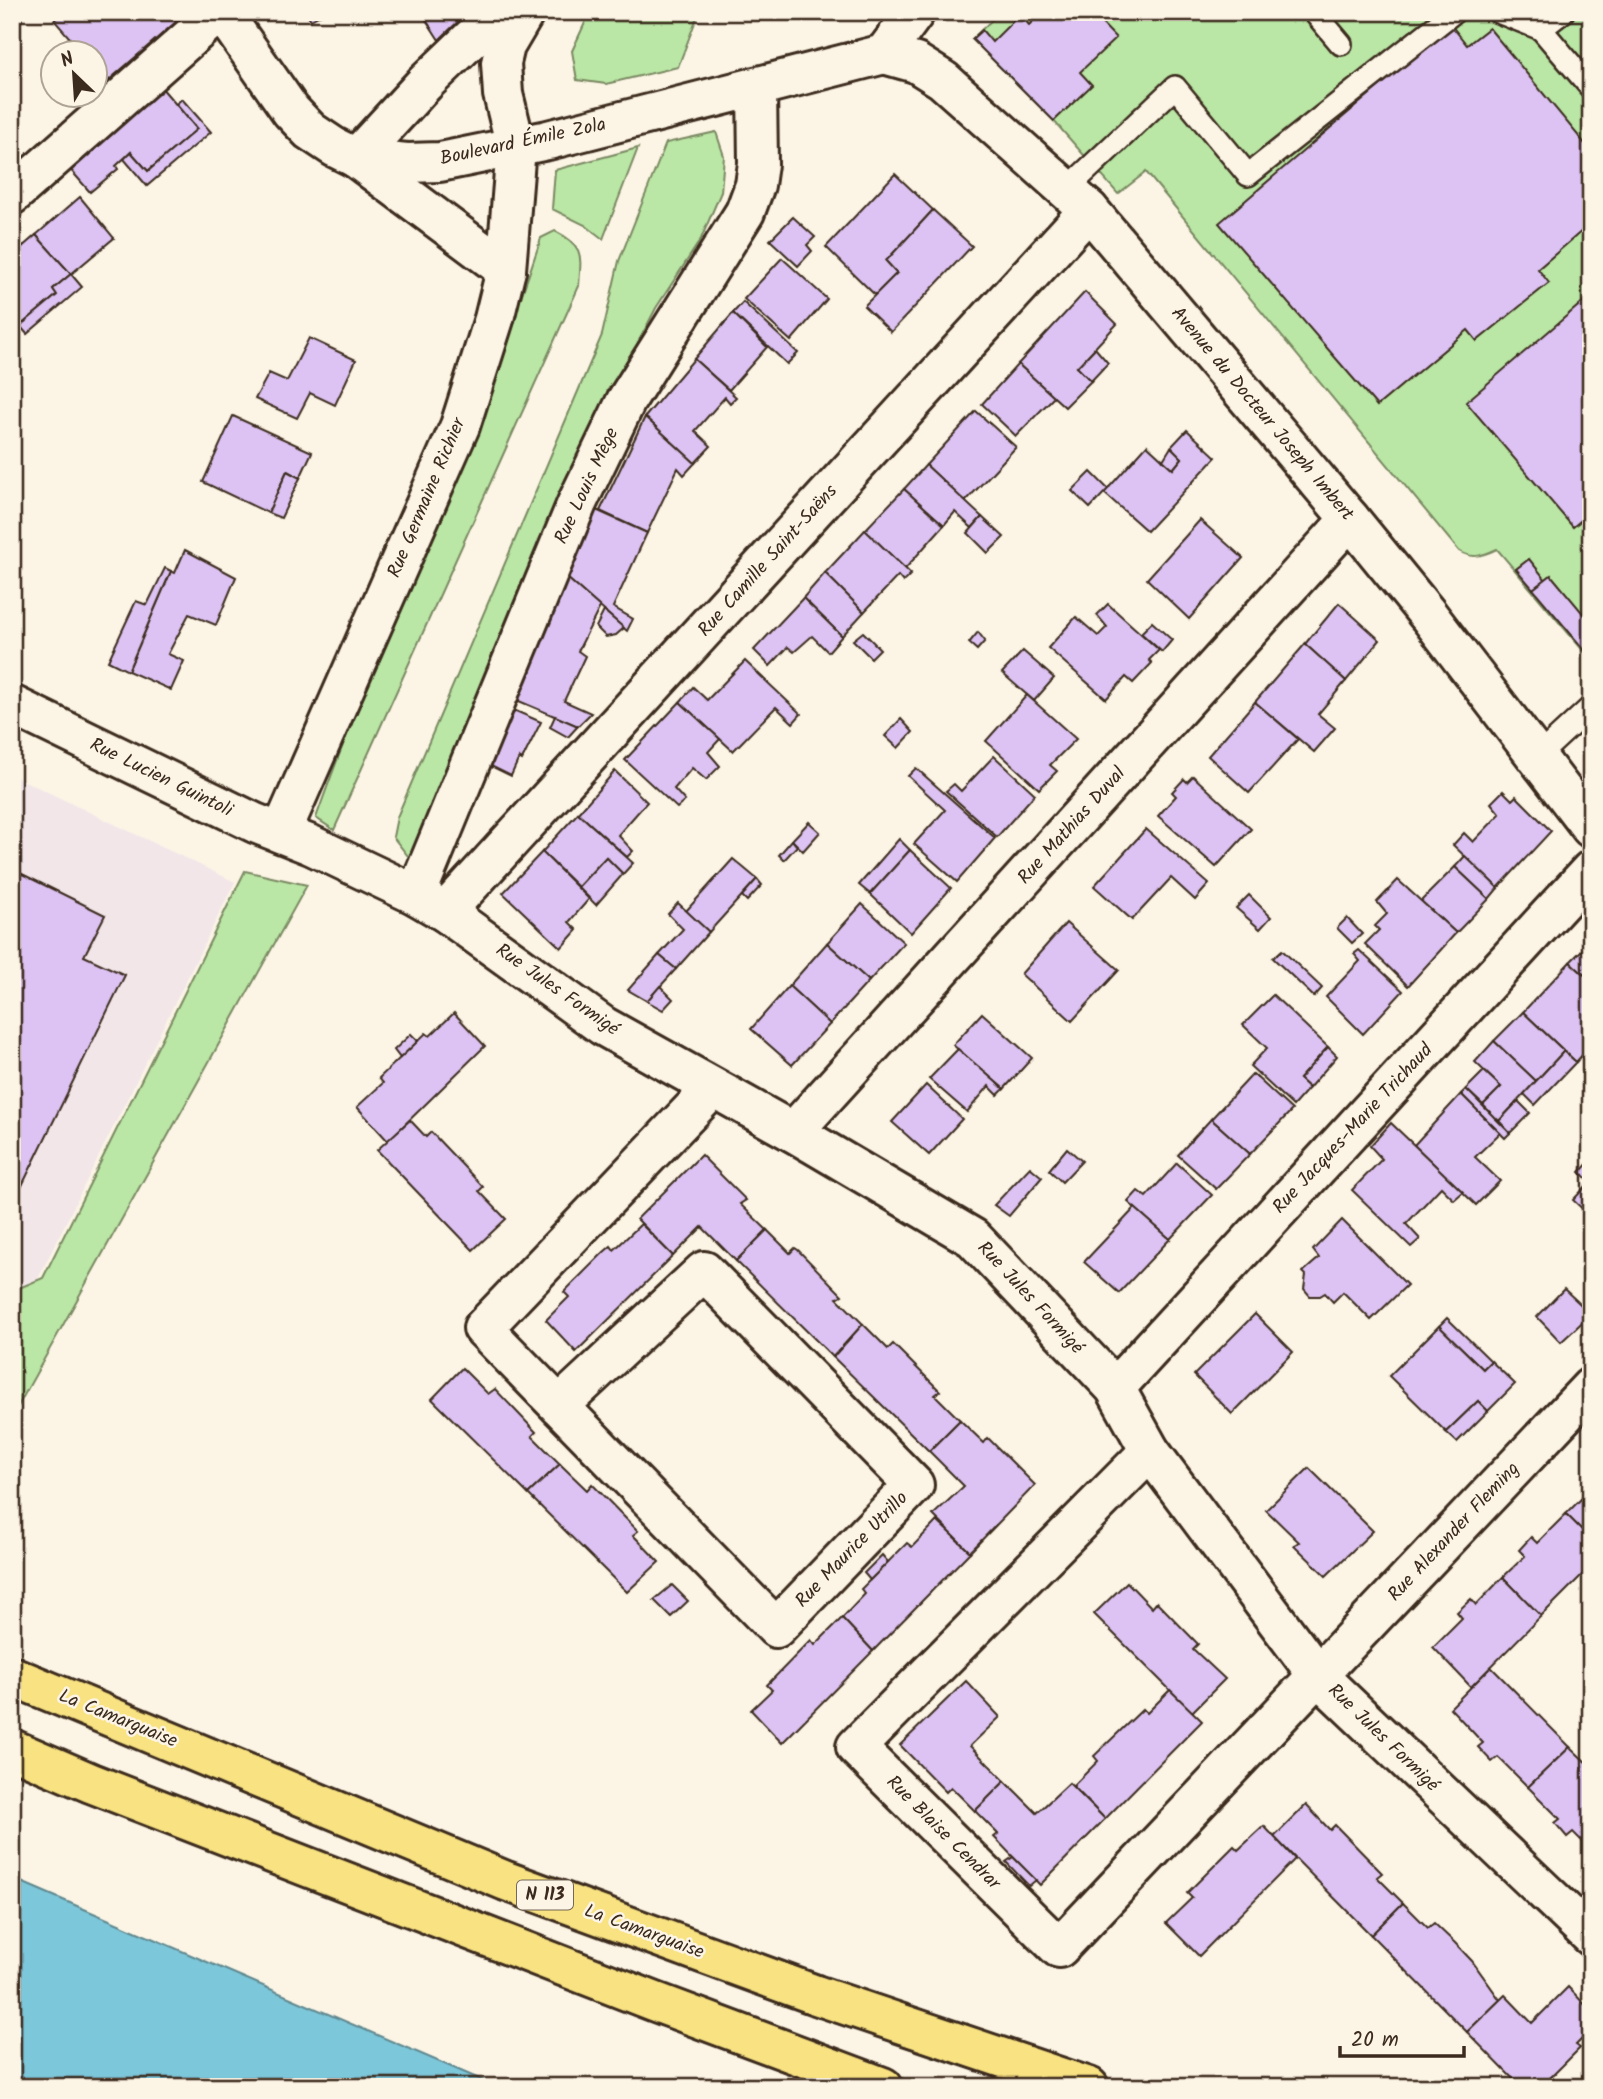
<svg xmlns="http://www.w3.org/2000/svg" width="1603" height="2099" font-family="Kalam,sans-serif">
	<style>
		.built { fill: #f2e6e9 }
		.green { fill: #bae7a5; stroke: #7a8862; stroke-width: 2 }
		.water { fill: #7bc7da; stroke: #61888f; stroke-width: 2 }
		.building { fill: #dcc3f3; stroke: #3b2a1e; stroke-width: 2 }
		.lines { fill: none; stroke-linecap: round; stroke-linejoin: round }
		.lane-casing { stroke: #3b2a1e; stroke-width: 26 }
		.street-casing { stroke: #3b2a1e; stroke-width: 44 }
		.secondary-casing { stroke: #3b2a1e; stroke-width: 44 }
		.highway-casing { stroke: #3b2a1e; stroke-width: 44 }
		.lane { stroke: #fcf5e5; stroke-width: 21 }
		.street { stroke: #fcf5e5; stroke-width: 38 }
		.secondary { stroke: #fcf5e5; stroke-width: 38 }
		.highway { stroke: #f8e281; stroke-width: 38 }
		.labels { text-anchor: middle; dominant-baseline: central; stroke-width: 5; stroke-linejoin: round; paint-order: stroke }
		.shield { fill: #fcf5e5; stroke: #75675a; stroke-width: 2 }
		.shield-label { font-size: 18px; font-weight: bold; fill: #3b2a1e }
		.street-label { font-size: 19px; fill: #3b2a1e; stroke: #fcf5e5 }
	</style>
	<rect width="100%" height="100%" fill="#fcf5e5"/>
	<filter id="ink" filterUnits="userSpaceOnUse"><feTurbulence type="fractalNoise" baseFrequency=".0143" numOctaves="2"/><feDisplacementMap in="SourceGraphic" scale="14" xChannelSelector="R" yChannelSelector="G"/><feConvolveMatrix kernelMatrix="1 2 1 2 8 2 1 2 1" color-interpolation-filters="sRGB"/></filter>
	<g filter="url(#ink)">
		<polygon class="built" points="12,775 235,882 12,1331"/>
		<g class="green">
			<polygon points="590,12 699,12 678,67 606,84 577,80 572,51"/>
			<path d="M1000,12H1591V660L1497,549C1484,555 1473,560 1459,551L1146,172L1118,194L1053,120L972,39Z"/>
			<polygon points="716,132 724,156 721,192 701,239 656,308 613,391 418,857 408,856 393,837 397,817 602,335 619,261 666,143"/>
			<polygon points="638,148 603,239 585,225 552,209 555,170"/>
			<path d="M555,231C585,246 581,256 579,286L334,830L316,818C385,623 477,436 541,238Z"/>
			<polygon points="245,871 307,885 12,1417 12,1291 43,1278"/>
		</g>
		<polygon class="water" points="12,1878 498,2087 12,2087"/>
		<g class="building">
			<polygon points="12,12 15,12 22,20 12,28"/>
			<polygon points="64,12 170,12 176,22 108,81 94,66 94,52 82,52 54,20"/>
			<polygon points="306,12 325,12 311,20"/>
			<polygon points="421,12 468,12 439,40"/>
			<polygon points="1042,12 1091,12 1116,38 1080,72 1092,85 1054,121 972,39 982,30 992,42 1020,14 1029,25"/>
			<polygon points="1451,25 1467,45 1489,28 1591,151 1591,223 1538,269 1549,283 1477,341 1468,330 1377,406 1219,223"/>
			<polygon points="69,38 82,52 52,52 52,55 50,52"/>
			<polygon points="94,66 108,81 94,93"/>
			<polygon points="161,87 197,129 148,171 131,152 116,166 118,169 90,192 69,168"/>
			<polygon points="182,99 211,132 147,186 124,159 131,152 148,171 197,129 176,104"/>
			<polygon points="895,174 933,210 886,261 897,273 875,295 826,247"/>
			<polygon points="80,197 114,238 71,274 36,235"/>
			<polygon points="933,210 972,246 891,332 864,306 897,273 886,261"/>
			<polygon points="793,217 815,237 807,245 812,251 798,266 770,240"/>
			<polygon points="36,235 71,274 53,289 57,295 20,326 12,316 12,253 14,254"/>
			<polygon points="782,258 827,299 791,341 744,299"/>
			<polygon points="71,274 82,287 27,334 20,326 57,295 53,289"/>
			<polygon points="1085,292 1117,324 1077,367 1091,381 1065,407 1018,364"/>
			<polygon points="1591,295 1591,512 1573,527 1466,402"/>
			<polygon points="743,302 798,353 787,364 733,313"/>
			<polygon points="733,313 767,347 729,390 694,359"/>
			<polygon points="309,338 356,360 335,405 310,393 297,418 255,399 269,373 287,381"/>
			<polygon points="1095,348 1108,363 1091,381 1077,367"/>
			<polygon points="694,359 736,397 730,403 725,397 695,431 711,446 695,463 645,417"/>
			<polygon points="1018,364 1054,397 1016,436 982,404"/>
			<polygon points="976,411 1016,447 965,502 926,465"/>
			<polygon points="233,416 312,452 300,478 287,471 268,513 203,482"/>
			<polygon points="645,417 695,463 684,475 678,468 647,533 600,511"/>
			<polygon points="1187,430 1216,457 1147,531 1104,493 1147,445 1173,469 1182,458 1171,447"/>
			<polygon points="1171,447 1182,458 1173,469 1163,460"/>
			<polygon points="926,465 982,517 972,528 955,512 944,525 904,489"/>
			<polygon points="287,471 300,478 281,518 268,513"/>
			<polygon points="1091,472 1108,489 1090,508 1072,491"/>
			<polygon points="904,489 944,525 905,569 865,530"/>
			<polygon points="596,510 647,533 613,607 633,619 627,631 567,578"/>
			<polygon points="982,517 1004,537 988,553 968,533"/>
			<polygon points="1200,520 1243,558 1189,619 1147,579"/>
			<polygon points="865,530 911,574 903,582 898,576 864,612 825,573"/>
			<polygon points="185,550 236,577 216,625 189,614 168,654 184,661 171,690 128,671 171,571 175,573"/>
			<polygon points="1529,559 1546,580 1533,589 1516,569"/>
			<polygon points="165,568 171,571 128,671 108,661 136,601 147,605"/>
			<polygon points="825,573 864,612 842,636 803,598"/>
			<polygon points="1551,575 1591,623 1591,658 1533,589"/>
			<polygon points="567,578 600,607 578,651 585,656 564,701 591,713 578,726 514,699"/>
			<polygon points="803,598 842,636 828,652 812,636 794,652 788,647 770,666 754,650"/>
			<polygon points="1339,603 1380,640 1346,681 1305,644"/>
			<polygon points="1108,604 1159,650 1149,660 1152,663 1133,683 1126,677 1106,699 1048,648 1076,617 1098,636 1107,627 1097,615"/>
			<polygon points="604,611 624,628 616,635 606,637 596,627"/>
			<polygon points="1152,622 1172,640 1162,652 1141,633"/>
			<polygon points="863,632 880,649 871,658 853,640"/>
			<polygon points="978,632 985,641 977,650 969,643"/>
			<polygon points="1305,644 1346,681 1318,714 1335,728 1314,752 1255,702"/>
			<polygon points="1023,651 1054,678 1034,701 1002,673"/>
			<polygon points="745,661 801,714 793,723 776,707 733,751 680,702 693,687 707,700"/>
			<polygon points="1027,695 1076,739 1050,765 1057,771 1039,789 986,741"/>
			<polygon points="680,702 720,739 708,752 720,766 706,780 692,768 674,789 685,801 677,808 625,760"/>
			<polygon points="1255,702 1298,739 1249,793 1208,756"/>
			<polygon points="509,708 541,722 522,760 519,758 511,776 491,766 486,777 480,774"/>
			<polygon points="555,716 578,726 568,737 550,727"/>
			<polygon points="901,719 913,732 898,748 885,736"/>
			<polygon points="994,756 1035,794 997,837 946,791 954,784 961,791"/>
			<polygon points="916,768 995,838 957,882 914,844 945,810 908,776"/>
			<polygon points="615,771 647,802 618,835 633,851 627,857 578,813"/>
			<polygon points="1193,776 1251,829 1216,867 1158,816 1176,796 1172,792 1184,779 1187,782"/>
			<polygon points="1503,791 1512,800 1516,796 1551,831 1498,888 1453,845 1464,833 1473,842 1500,814 1491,803"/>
			<polygon points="578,813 633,863 623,874 606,857 578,887 542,852"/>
			<polygon points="809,822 820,832 803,851 792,840"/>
			<polygon points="1146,829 1209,884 1195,900 1171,878 1132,920 1094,886"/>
			<polygon points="899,839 910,850 870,894 859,885"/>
			<polygon points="792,840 797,846 784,860 779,855"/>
			<polygon points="910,850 951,888 911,933 870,894"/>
			<polygon points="542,852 589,899 569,922 577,930 561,948 503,893"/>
			<polygon points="1465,856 1498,888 1489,899 1455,867"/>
			<polygon points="606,857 623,874 596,905 578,887"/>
			<polygon points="733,859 757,879 709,932 686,911"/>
			<polygon points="1455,867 1489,899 1456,933 1421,901"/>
			<polygon points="12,869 105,915 84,956 125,975 12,1206"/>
			<polygon points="757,879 762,885 747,901 742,896"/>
			<polygon points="1398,880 1456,933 1408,986 1365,944 1379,930 1375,926 1387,914 1377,902"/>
			<polygon points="1249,895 1271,917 1260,929 1236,908"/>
			<polygon points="678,903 709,932 676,969 659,955 683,929 668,914"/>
			<polygon points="862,904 904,943 869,981 827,943"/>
			<polygon points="1347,918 1362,934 1352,943 1337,928"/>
			<polygon points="1066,923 1119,970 1072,1021 1021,974"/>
			<polygon points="1591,941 1591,981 1570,962"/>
			<polygon points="827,943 869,981 830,1024 789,986"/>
			<polygon points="1282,950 1322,988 1314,997 1273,958"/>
			<polygon points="1359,950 1403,991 1363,1034 1326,997 1360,961 1354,954"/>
			<polygon points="659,955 676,969 647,1001 628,990"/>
			<polygon points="1570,962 1591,981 1591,1056 1586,1051 1576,1062 1523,1012"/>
			<polygon points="660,986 673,999 663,1010 647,1001"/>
			<polygon points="789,986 830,1024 792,1065 751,1029"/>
			<polygon points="1273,995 1328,1047 1299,1079 1309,1088 1293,1106 1250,1066 1267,1048 1243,1025"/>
			<polygon points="1523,1012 1564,1051 1536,1081 1494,1041"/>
			<polygon points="454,1013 485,1046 388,1141 357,1107 383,1083 379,1078 426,1033 430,1036"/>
			<polygon points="982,1013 1032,1058 1004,1089 953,1045"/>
			<polygon points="411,1034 418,1041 400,1058 394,1050"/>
			<polygon points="1494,1041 1536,1081 1499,1121 1483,1105 1501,1087 1475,1062"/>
			<polygon points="1328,1047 1337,1056 1309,1088 1299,1079"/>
			<polygon points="958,1049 1004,1089 998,1095 989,1086 967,1112 929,1079"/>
			<polygon points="1564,1051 1576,1062 1535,1105 1524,1094"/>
			<polygon points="1484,1071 1501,1087 1483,1105 1466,1089"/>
			<polygon points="1253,1074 1292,1110 1250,1154 1211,1119"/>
			<polygon points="926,1085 962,1119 929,1155 892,1122"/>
			<polygon points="1466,1089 1510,1133 1505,1138 1461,1094"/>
			<polygon points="1461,1094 1500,1133 1475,1157 1500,1181 1476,1205 1414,1145"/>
			<polygon points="1518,1101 1530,1113 1510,1133 1499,1121"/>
			<polygon points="1211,1119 1250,1154 1216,1189 1178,1155"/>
			<polygon points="410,1120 426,1137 431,1132 483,1187 479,1191 506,1219 473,1250 377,1150"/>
			<polygon points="1391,1123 1463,1192 1454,1200 1441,1187 1406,1224 1420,1239 1411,1247 1352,1190 1382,1159 1370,1146"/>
			<polygon points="1067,1148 1082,1161 1062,1182 1049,1170"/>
			<polygon points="701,1155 746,1200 740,1204 767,1230 736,1261 702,1227 673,1256 637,1219"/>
			<polygon points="1591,1160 1591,1217 1573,1200 1590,1182 1580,1172"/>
			<polygon points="1177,1163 1212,1195 1170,1239 1128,1202 1138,1191 1146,1197"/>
			<polygon points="1030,1167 1042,1177 1009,1216 994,1205"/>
			<polygon points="1135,1208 1170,1239 1119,1293 1084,1262"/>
			<polygon points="1342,1220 1407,1285 1371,1320 1343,1292 1333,1302 1325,1293 1320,1296 1310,1296 1304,1289 1306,1275 1303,1272 1319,1258 1313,1250"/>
			<polygon points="641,1224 673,1256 576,1352 546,1320 569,1297 564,1292 604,1252 611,1246 614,1250"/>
			<polygon points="767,1230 790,1253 795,1248 798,1250 842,1295 837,1298 863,1324 833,1357 736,1261"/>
			<polygon points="1564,1289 1591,1314 1561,1342 1537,1317"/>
			<polygon points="1255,1314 1293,1352 1232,1414 1194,1375"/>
			<polygon points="1447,1318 1491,1361 1483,1369 1439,1326"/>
			<polygon points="863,1324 888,1349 893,1344 940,1391 935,1395 960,1420 929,1451 833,1357"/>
			<polygon points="1439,1326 1483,1369 1491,1361 1515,1384 1488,1411 1478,1401 1446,1432 1389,1376"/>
			<polygon points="462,1368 488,1394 495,1389 536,1432 532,1436 560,1464 528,1494 432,1399"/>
			<polygon points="1478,1401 1488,1411 1457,1442 1446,1432"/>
			<polygon points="960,1420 984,1443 988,1438 1035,1485 970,1552 933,1515 964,1486 929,1451"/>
			<polygon points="560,1464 587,1490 592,1484 638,1531 633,1535 659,1562 627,1592 528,1494"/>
			<polygon points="1309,1468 1373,1531 1326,1576 1294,1545 1299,1542 1266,1510"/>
			<polygon points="1591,1489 1591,1539 1566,1514"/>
			<polygon points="1566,1514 1591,1539 1591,1566 1541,1616 1503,1577 1525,1556 1519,1550 1531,1537 1537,1543"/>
			<polygon points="937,1521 970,1552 873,1651 842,1618 865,1594 861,1589 907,1543 912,1547"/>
			<polygon points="882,1555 888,1562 870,1580 864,1573"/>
			<polygon points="1503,1577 1541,1616 1471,1687 1433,1647 1462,1618 1457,1612 1471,1599 1476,1605"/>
			<polygon points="1127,1582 1152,1608 1157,1602 1198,1644 1193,1649 1225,1679 1192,1712 1094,1614"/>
			<polygon points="672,1585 688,1601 671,1617 654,1600"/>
			<polygon points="842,1618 873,1651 782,1743 751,1710 772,1690 767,1685 811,1640 815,1645"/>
			<polygon points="1491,1667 1570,1747 1528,1787 1498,1757 1492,1762 1478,1747 1483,1743 1450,1708"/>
			<polygon points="966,1681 1000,1717 970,1746 1005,1781 975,1811 951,1787 946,1792 900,1745"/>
			<polygon points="1170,1690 1202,1721 1105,1819 1073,1786 1098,1761 1094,1756 1143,1709 1147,1713"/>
			<polygon points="1570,1747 1591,1767 1591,1850 1573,1832 1567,1837 1555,1823 1560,1819 1528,1787"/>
			<polygon points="1005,1781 1037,1813 1069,1783 1105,1819 1040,1885 994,1837 998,1834 975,1811"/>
			<polygon points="1306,1805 1330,1830 1335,1825 1382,1873 1377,1877 1403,1903 1371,1935 1274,1837"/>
			<polygon points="1264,1826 1295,1859 1199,1956 1166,1923 1192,1898 1187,1893 1234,1846 1238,1850"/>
			<polygon points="1013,1857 1036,1880 1029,1886 1006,1862"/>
			<polygon points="1403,1903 1428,1928 1434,1923 1455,1943 1472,1961 1500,2000 1467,2032 1371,1935"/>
			<polygon points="1568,1987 1591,2011 1591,2030 1576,2045 1580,2048 1541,2087 1521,2087 1467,2032 1505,1995 1532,2023"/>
		</g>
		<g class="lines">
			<g class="lane-casing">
				<g id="lane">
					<polyline points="1314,12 1341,44"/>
					<polyline points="1498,12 1541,29"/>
					<polyline points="1563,12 1541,29 1591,88"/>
					<polyline points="1067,189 1175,87 1248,175 1454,12"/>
					<polyline points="1537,757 1591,707"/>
				</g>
			</g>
			<g class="street-casing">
				<g id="street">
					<polyline points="222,12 291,111 310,131 334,147 356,158 407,163 440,162 548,140 884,54 915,12"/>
					<polyline points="356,158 425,83 499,12"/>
					<polyline points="356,158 506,270"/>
					<polyline points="12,195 219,12"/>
					<polyline points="12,705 255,823 311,845 416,895 445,912 603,1026 793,1132 973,1238 1115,1388 1150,1451 1318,1676 1591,1936"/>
					<polyline points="281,833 460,426 494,319 506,270 516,147 503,94 501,63 505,46 525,12"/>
					<polyline points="416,895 577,503 626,401 745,212 755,185 758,164 757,87"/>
					<polyline points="445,912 1089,210"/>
					<polyline points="793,1132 1350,519"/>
					<polyline points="1115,1388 1591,870"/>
					<polyline points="559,1406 704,1271 914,1485 776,1628 483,1328 713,1088"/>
					<polyline points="1150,1451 856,1747 1059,1948 1591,1387"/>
				</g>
			</g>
			<g class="secondary-casing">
				<polyline id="secondary" points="884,54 916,63 943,80 1089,210 1350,519 1429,616 1591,828"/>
			</g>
			<g class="highway-casing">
				<g id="highway">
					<polyline points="12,1676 506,1881 816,1995 1089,2087"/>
					<polyline points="12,1749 91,1783 653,2001 883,2087"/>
				</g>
			</g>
			<use href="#lane" class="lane"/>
			<use href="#street" class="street"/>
			<use href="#secondary" class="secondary"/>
			<use href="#highway" class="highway"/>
		</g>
	</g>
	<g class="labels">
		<rect class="shield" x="517" y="1880.5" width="56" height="29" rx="5"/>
		<g class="shield-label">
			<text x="545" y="1895">N 113</text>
		</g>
		<g class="street-label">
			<text transform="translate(523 142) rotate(-12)">Boulevard Émile Zola</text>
			<text transform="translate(1262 414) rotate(50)">Avenue du Docteur Joseph Imbert</text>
			<text transform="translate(587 486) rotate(-65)">Rue Louis Mège</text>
			<text transform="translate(427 498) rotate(-67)">Rue Germaine Richier</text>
			<text transform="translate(768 561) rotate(-48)">Rue Camille Saint-Saëns</text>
			<text transform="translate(161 778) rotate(26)">Rue Lucien Guintoli</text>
			<text transform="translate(1072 826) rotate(-48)">Rue Mathias Duval</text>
			<text transform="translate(557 990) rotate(35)">Rue Jules Formigé</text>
			<text transform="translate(1353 1129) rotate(-47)">Rue Jacques-Marie Trichaud</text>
			<text transform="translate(1030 1298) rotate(47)">Rue Jules Formigé</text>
			<text transform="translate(1454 1532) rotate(-47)">Rue Alexander Fleming</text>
			<text transform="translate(852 1550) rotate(-46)">Rue Maurice Utrillo</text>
			<text transform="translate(118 1719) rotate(22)">La Camarguaise</text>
			<text transform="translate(1383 1738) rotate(44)">Rue Jules Formigé</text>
			<text transform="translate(943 1833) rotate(45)">Rue Blaise Cendrar</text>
			<text transform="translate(644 1932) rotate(20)">La Camarguaise</text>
		</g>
	</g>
	<rect width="1603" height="2099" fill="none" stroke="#fcf5e5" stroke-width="42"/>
	<rect x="21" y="21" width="1561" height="2057" fill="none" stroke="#3b2a1e" stroke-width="2.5" filter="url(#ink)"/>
	<g transform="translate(74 74) rotate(335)"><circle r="33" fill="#fcf5e5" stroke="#afa495" stroke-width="2"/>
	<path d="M0-5L12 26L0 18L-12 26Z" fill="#3b2a1e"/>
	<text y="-10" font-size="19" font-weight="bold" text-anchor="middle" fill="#3b2a1e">N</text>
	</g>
	<path d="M1340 2046v10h124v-10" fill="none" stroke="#3b2a1e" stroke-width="3.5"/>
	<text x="1351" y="2046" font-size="21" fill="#3b2a1e" stroke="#fcf5e5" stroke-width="5" paint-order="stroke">20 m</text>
</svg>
